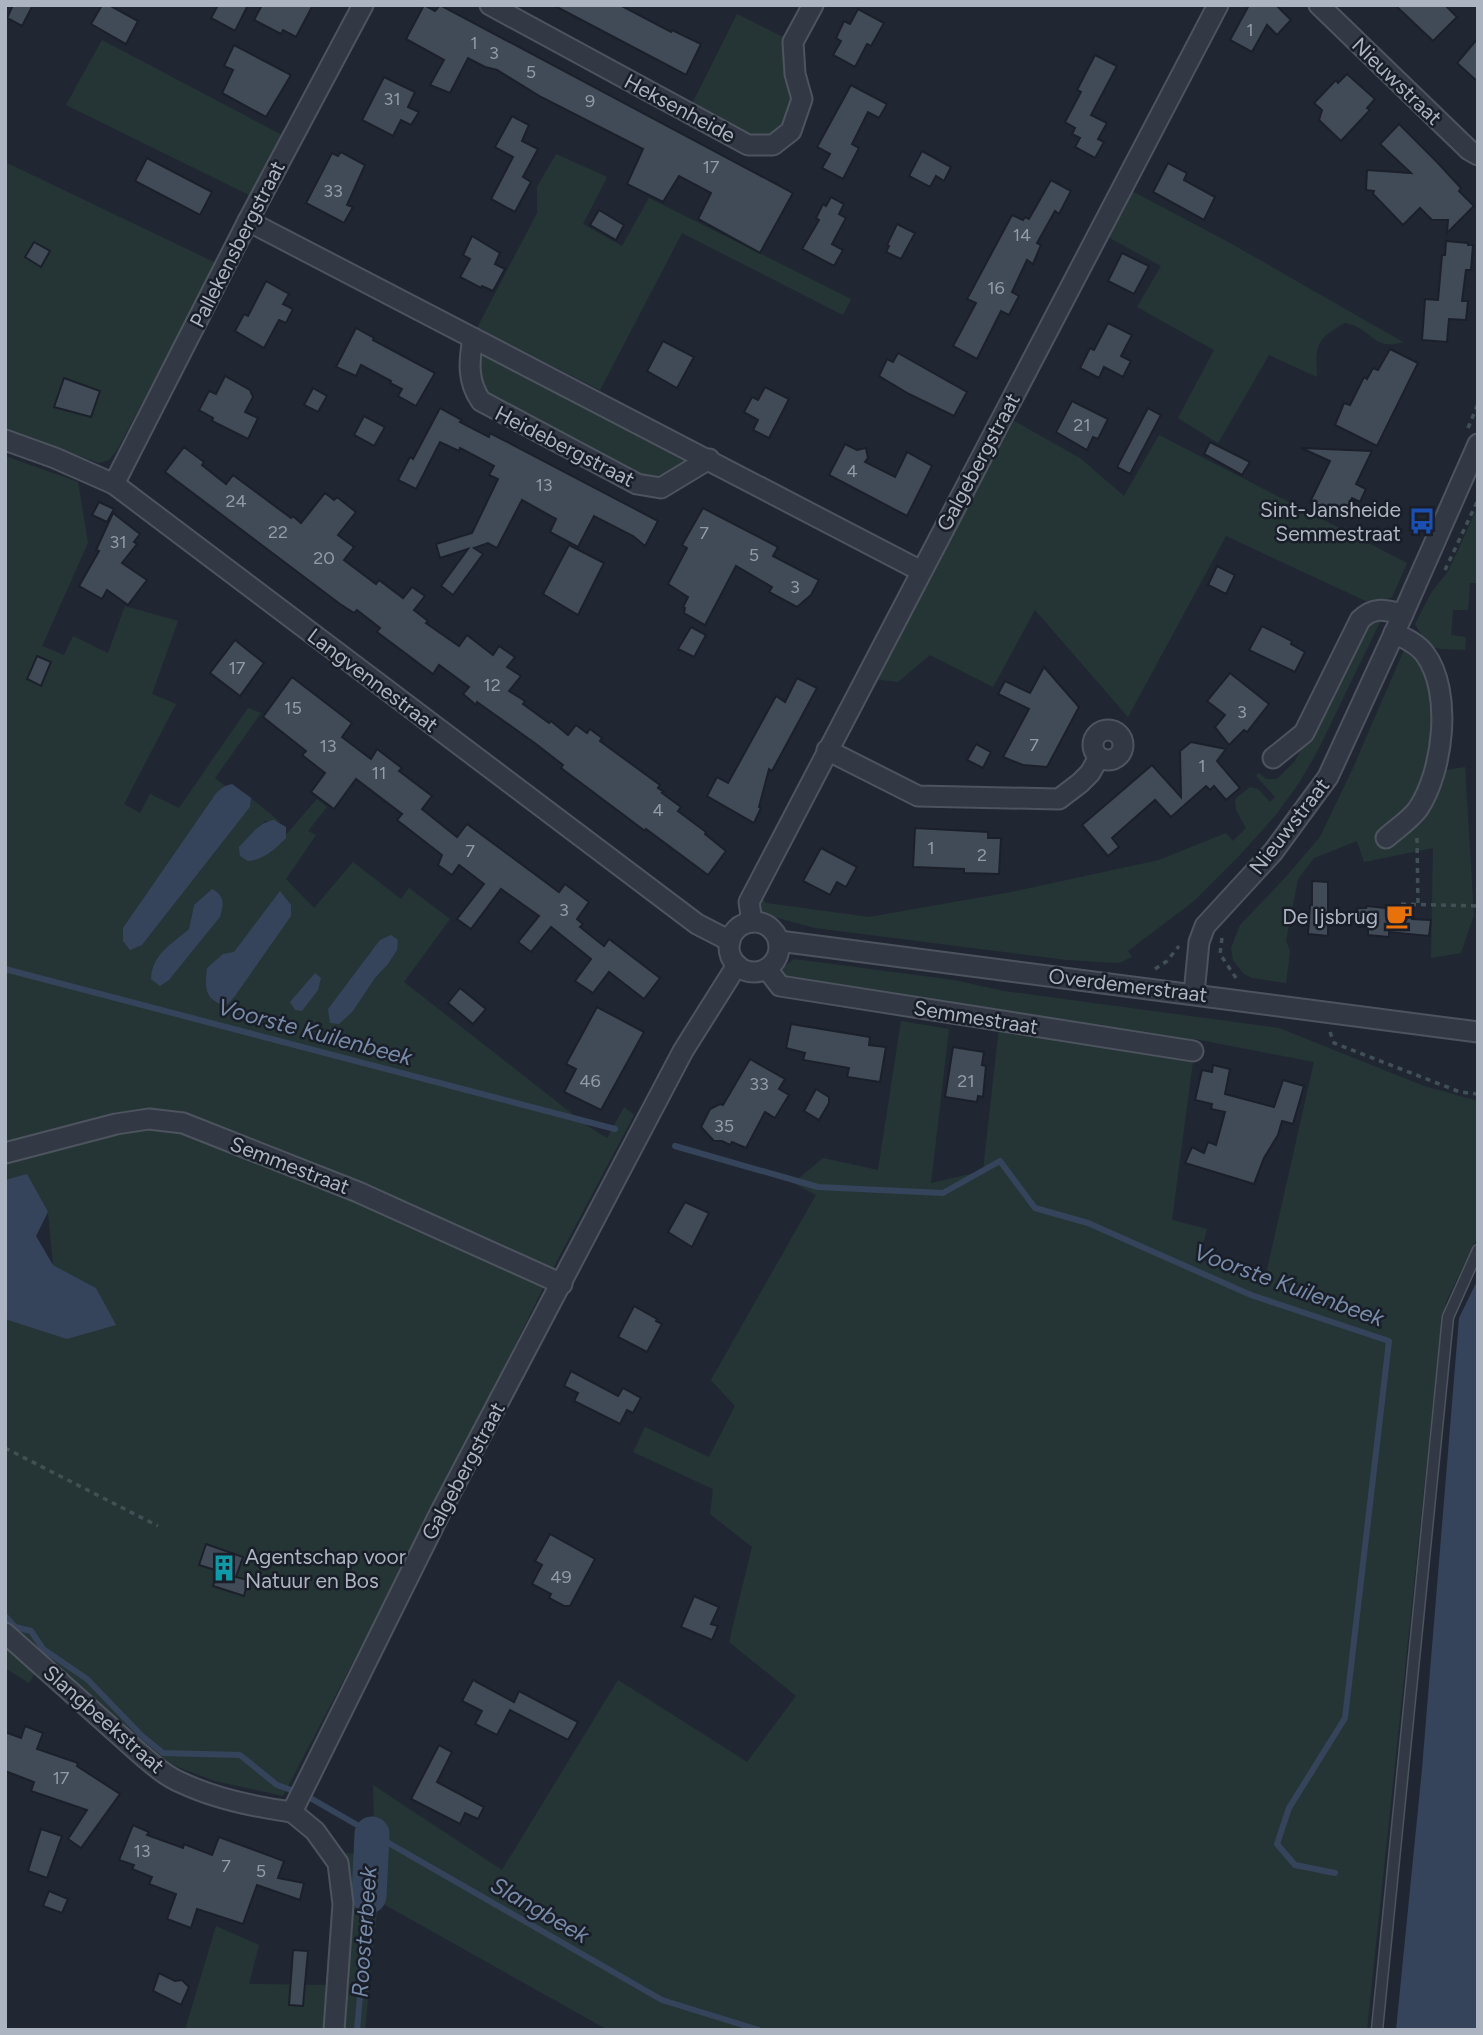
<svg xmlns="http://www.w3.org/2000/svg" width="1483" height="2035" font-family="Figtree,sans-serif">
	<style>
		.green { fill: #253536; fill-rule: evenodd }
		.water { fill: #36445b }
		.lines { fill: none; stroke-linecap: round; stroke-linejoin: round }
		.stream { stroke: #36445b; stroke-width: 6 }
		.river { stroke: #36445b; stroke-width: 35 }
		.building { fill: #414a57; stroke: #1b202a; stroke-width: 2 }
		.lane-casing { stroke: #4e545f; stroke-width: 13 }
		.street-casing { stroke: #4e545f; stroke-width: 23 }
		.path { stroke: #415054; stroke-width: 3.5; stroke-dasharray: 5 5; stroke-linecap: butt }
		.lane { stroke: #333944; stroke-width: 10 }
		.street { stroke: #333944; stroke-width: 19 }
		.labels { text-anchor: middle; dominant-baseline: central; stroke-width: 5; stroke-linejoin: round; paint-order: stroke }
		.number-label { font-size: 18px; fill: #929aa6 }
		.street-label { font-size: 21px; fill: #adb4c1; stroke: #191e28 }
		.poi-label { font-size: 21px; fill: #adb4c1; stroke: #191e28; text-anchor: end }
		.water-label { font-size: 23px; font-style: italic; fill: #778aa8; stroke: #191e28 }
	</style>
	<rect width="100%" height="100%" fill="#202733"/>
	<g class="green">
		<polygon points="737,14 787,39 796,95 787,126 770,137 758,137 691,106"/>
		<polygon points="102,40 282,135 251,196 66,105"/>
		<polygon points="556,154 607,177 583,224 622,246 649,198 851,299 843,315 682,233 600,390 477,328 537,213 537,187"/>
		<polygon points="5,162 216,263 117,450 109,460 99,463 5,430"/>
		<path d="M1130,190L1230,243L1403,342C1373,352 1370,326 1345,323C1316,339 1315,345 1317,377L1269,355L1218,443L1178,418L1214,350L1137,307L1161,266L1108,237Z"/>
		<polygon points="484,352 686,458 687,461 670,477 647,479 493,400 480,386 479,356"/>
		<polygon points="1014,421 1080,458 1124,496 1159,435 1407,563 1392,597 1372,604 1226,536 1128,717 1035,610 993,687 930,655 898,682 873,679"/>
		<path d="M5,456L78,482L88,543L42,646L64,655L73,636L108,653L125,606L178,621L152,694L176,704L124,804L140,813L150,794L179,808L248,708L261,713L215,778L225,786L217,792L142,945L250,807L251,798L280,822L265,821L240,847L270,853L317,799L327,807L308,831L316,835L286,879L314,908L353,862L401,899L409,888L450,919L404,982L589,1127L607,1138L624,1107L634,1115L552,1270L452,1472L283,1796L215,1781L178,1767L151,1752L45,1657L29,1683L5,1668V1319L115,1325L96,1288L53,1265L48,1212L5,1200ZM212,889L220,917L169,980L182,935L189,929L194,905ZM281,892L208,995L223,954L234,953ZM388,964L375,978L353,1011L328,1009L352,978Z"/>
		<path d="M1478,506V583H1470L1468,610H1453L1451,635L1466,637L1465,650C1432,648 1432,653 1415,624L1431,593L1449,570Z"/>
		<path d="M1378,619L1380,622L1318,750L1299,783L1275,816L1240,855L1194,901L1128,951L1132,957L1119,963L1067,960L815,928L764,914C758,908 758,904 761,897L766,903L869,917L1011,892L1159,860L1226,833L1233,841L1246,828L1236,810L1235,799L1250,787L1258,789L1270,802L1275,797L1256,776L1259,773L1266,779H1277L1295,761L1364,624Z"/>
		<path d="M1404,650C1445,659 1434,742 1429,773L1465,767L1474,915L1461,953L1431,958L1433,848L1364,862L1357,841L1314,858L1298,879L1286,940L1290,951L1286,983L1252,978L1244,974L1233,960L1231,948L1240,925L1284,879L1320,837L1353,768Z"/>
		<polygon points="794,959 954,980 1004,991 1279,1028 1424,1086 1478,1101 1478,1236 1446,1302 1440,1336 1367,2030 608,2030 378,1901 365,2030 341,2030 353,1891 346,1853 375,1856 373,1785 502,1870 618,1680 747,1762 796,1696 729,1642 752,1547 710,1514 713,1489 633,1452 645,1427 709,1457 735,1406 711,1380 816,1195 793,1183 823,1158 878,1170 901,1021 949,1029 931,1183 983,1171 999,1027 1193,1061 1172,1220 1207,1229 1199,1258 1264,1283 1314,1062 1195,1039 1194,1046 785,978 780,970"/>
		<polygon points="216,1926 259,1945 249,1984 334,1985 330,2030 185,2030"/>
	</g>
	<g class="water">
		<polygon points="232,784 251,798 250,807 142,945 130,950 123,941 123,928 217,792 225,786"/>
		<path d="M274,820L286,827V838C274,850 265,859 248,861L240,856L239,847C250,836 259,822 274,820Z"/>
		<path d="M212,889C225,896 224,904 220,917L169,980L160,986L151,979C152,954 172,944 189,929L194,905Z"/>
		<path d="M280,891L291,905V916L235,996L226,1006C204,999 205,989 207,968L223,954L234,952Z"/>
		<polygon points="391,935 398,940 397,950 388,964 375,978 353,1011 339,1024 330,1023 328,1009 380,940"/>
		<polygon points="315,973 321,978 318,990 302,1011 295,1010 290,1002"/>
		<polygon points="27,1174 48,1212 36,1236 53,1265 96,1288 116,1325 67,1339 5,1319 5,1180"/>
		<polygon points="1478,1279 1478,2030 1396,2030 1422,1769 1459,1318"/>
	</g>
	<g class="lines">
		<g class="stream">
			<polyline points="5,969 615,1129"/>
			<polyline points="675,1146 818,1187 943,1193 1000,1161 1035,1208 1088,1223 1251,1295 1389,1341 1345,1718 1289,1808 1277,1844 1295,1865 1335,1873"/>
			<polyline points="5,1616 15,1627 31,1631 43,1649 87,1679 141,1735 163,1753 240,1755 277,1785 297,1792"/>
			<polyline points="312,1799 662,2000 759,2030"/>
			<polyline points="357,2030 369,1896"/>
		</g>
		<polyline class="river" points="369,1896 372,1834"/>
	</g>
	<g class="building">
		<polygon points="13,5 33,5 22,26 7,18"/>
		<polygon points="102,5 109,5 138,21 126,44 91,24"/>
		<polygon points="218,5 248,5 235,31 211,18"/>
		<polygon points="262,5 313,5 296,37 283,30 281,34 254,20"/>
		<polygon points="424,5 435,11 440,5 793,193 760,253 698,219 711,193 679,176 663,202 627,184 643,149 541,97 497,70 485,67 468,58 450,93 430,85 444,60 406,39"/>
		<polygon points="553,5 620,5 671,32 672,30 701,44 686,75"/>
		<polygon points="1249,5 1276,5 1291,20 1277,35 1267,25 1252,52 1230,40"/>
		<polygon points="1395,5 1445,5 1457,17 1433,41"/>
		<polygon points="858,9 884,23 871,46 867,44 855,67 833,55 841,41 836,38 844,21 850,24"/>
		<polygon points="1478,38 1478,82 1457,63"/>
		<polygon points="234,45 291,75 266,117 222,93 233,70 224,66"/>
		<polygon points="1095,55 1117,66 1091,115 1107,123 1098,139 1104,142 1095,158 1075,147 1080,138 1072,134 1075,128 1065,122 1081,92 1077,90"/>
		<polygon points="1347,74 1375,99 1367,108 1370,110 1341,141 1319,120 1322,110 1314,103 1336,80 1338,83"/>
		<polygon points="384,77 415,92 408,107 419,112 411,125 401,120 393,136 362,120"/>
		<polygon points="851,85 887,104 879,118 868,112 852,144 859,148 843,179 822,168 830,154 817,147"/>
		<polygon points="512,116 529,125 522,141 538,149 523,177 531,182 515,212 491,199 513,157 495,147"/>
		<polygon points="1399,124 1437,162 1461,188 1459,191 1474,206 1447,233 1448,220 1432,220 1420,208 1403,225 1373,194 1374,191 1366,190 1367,170 1411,173 1380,144"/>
		<polygon points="922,151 951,167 944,181 936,176 930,187 909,176"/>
		<polygon points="341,152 365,165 347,205 353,207 344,223 306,203 332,153 338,156"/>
		<polygon points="147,158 212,192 200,215 135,181"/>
		<polygon points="1168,163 1187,173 1184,180 1215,197 1204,220 1153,192"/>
		<polygon points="1051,180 1071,191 1059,214 1055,211 1037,243 1041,245 1033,264 1027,260 1012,292 1019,296 1009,315 1001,311 977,359 953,346 976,303 967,299 1012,215 1023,220 1025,217 1029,219"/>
		<polygon points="831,197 844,204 839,214 846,218 832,244 843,250 834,266 802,249 819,220 816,218 823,204 826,206"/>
		<polygon points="599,210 624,225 616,240 590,225"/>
		<polygon points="897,224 915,233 901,259 886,252 889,246 887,245"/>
		<polygon points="472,236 500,253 495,264 505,269 493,291 482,286 481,288 460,277 470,259 463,255"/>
		<polygon points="1446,241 1468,243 1468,245 1473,245 1471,270 1466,270 1462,301 1468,301 1466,320 1449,319 1447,342 1422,340 1425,299 1438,300 1442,255 1445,255"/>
		<polygon points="34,242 50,251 41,267 25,257"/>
		<polygon points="1122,253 1149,266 1134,294 1108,281"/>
		<polygon points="266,281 289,294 283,304 293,309 286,323 279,320 264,348 235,331 244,314 248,316"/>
		<polygon points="1108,323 1132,335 1121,356 1131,361 1123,377 1104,367 1099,378 1080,368 1090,348 1094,350"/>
		<polygon points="356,328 374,338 373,340 435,373 416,406 398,396 402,389 390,383 391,381 361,365 356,376 336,367"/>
		<polygon points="663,341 694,357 677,388 647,371"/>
		<polygon points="1390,349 1418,363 1377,446 1335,425 1344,403 1350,405 1364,377 1367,379 1373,368 1378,370"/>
		<polygon points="898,353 967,392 954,416 909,394 879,376 887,359 893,362"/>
		<polygon points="225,376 250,390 253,397 245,412 258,418 248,439 212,421 213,418 199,410 209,391 216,394"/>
		<polygon points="64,378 100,391 91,417 54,407"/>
		<polygon points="765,387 789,399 769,438 753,430 758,420 744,412 752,397 758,400"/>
		<polygon points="313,388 327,396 318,412 304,405"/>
		<polygon points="1072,401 1108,419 1098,439 1093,437 1087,450 1056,432"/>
		<polygon points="440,408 462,420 460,422 489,437 490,433 658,521 645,546 633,536 594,516 578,547 550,532 556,519 522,500 497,548 488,543 474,548 483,554 453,595 441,586 468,549 440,558 436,544 472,533 498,479 489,475 494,466 460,448 459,451 440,442 416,489 398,480 410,457 413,459"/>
		<polygon points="1148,408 1161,415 1130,474 1117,467"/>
		<polygon points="364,416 385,427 374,446 354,435"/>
		<polygon points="1210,442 1250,462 1242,475 1204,454"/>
		<polygon points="845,444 857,450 866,448 868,458 865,462 895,477 907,452 932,466 907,516 829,475"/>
		<polygon points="184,447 204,462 202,465 226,484 233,475 291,518 293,516 301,523 325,493 334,500 337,497 356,512 338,535 354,547 344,560 376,584 379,580 403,598 412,587 425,596 414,610 428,621 426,623 459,646 467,635 493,655 499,646 515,657 507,667 521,676 509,691 525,701 523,704 549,723 551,721 568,735 576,725 587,733 590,729 602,738 600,741 660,785 658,788 664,792 662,793 681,807 678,811 706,832 705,834 726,851 708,875 646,829 645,831 561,768 563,765 536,744 477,702 476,705 463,694 469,687 439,665 433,674 377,632 380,628 357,610 354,613 340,604 165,472"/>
		<polygon points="1301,448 1372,451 1356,484 1366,489 1360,502 1352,498 1343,516 1310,502 1330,461"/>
		<polygon points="99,502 114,509 107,522 92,515"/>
		<polygon points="703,508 778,547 773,556 819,580 811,595 797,607 769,592 772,587 736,566 705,625 684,613 685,608 683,607 688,597 668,584 687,548 682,545"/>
		<polygon points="113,513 140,534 134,542 137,544 122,563 147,580 128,605 107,590 102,599 79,586 99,551 96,550"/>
		<polygon points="569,545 604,563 578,615 543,594"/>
		<polygon points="1217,566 1235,575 1226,594 1208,585"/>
		<polygon points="1262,626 1292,641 1291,644 1305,652 1295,672 1249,650"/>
		<polygon points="691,627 706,635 694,657 678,649"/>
		<polygon points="235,640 264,663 240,696 210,673"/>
		<polygon points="37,656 51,662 41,686 27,679"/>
		<polygon points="1044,667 1079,707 1047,767 1023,765 1003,757 1029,709 998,694 1005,681 1030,693"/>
		<polygon points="1230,673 1269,704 1247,732 1244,730 1229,745 1215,727 1225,715 1207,701"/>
		<polygon points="292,677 352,723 342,737 371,759 377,749 402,768 399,771 432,796 422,809 457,837 467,824 559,892 565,884 589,902 577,919 583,924 580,927 604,946 609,939 660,978 644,999 609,972 593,993 575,981 591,959 551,927 531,952 518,942 539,916 501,889 471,929 457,919 484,884 459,865 452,875 438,865 442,855 397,820 402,814 356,779 334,809 311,792 325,773 302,755 306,751 263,717"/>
		<polygon points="797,678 817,688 772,771 769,769 759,807 761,808 754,823 707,796 717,777 728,783 776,696 785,702"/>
		<polygon points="1191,742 1226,749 1217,761 1240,788 1226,800 1214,786 1210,790 1206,786 1171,817 1155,800 1112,838 1119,847 1108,856 1082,825 1152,765 1181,797 1180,751"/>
		<polygon points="976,744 991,752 983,768 967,760"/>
		<polygon points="915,828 988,832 988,838 1001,838 999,874 964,873 964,869 913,867"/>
		<polygon points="821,848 857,867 846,887 837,882 830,895 803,881"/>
		<polygon points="1312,881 1328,882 1328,936 1308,934 1310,905 1312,905"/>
		<polygon points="1367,906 1413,911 1412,919 1431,920 1429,936 1389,932 1389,937 1368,935 1368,927 1359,927 1357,908 1366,908"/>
		<polygon points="460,988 486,1009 473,1024 448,1003"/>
		<polygon points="597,1007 644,1032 601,1110 564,1092 576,1069 566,1064"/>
		<polygon points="791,1024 870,1037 869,1045 886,1047 880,1082 847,1077 849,1068 803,1060 805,1053 786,1048"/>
		<polygon points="953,1047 984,1052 982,1065 986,1066 983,1097 978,1096 977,1102 945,1097"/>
		<polygon points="750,1059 785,1079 779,1089 789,1095 775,1118 765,1112 746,1148 732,1142 730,1145 722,1141 714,1141 701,1127 710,1109 720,1104 723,1105"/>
		<polygon points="1213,1065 1230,1069 1225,1094 1274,1107 1283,1080 1304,1086 1293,1124 1282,1121 1278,1135 1264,1158 1254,1184 1185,1163 1192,1147 1204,1153 1208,1142 1216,1145 1225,1112 1211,1109 1212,1104 1195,1100 1202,1070 1212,1072"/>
		<polygon points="816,1089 829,1097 829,1103 819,1120 804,1111"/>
		<polygon points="685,1202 709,1213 692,1247 668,1232"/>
		<polygon points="634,1306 657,1319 656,1321 662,1324 647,1352 618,1337"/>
		<polygon points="571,1371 618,1396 623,1388 641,1398 633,1413 627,1410 620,1424 574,1401 578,1393 564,1386"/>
		<polygon points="550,1534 595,1559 570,1606 564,1606 549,1598 551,1594 532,1584 542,1565 535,1561"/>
		<polygon points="206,1544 243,1557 236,1577 248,1580 244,1596 213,1586 218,1571 199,1565"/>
		<polygon points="694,1596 719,1607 711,1624 718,1626 712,1640 681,1627"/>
		<polygon points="473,1680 514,1702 519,1691 578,1722 568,1740 510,1710 497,1735 475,1724 482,1711 462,1701"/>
		<polygon points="25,1726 43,1733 37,1749 78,1763 77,1766 120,1794 81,1848 68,1839 87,1810 31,1791 34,1782 5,1771 5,1732 21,1738"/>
		<polygon points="439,1745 452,1752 437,1782 484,1807 478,1819 465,1813 460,1824 411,1799"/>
		<polygon points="133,1825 149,1832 147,1835 183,1848 184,1844 212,1855 219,1837 284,1861 278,1878 304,1883 300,1900 257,1885 243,1924 197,1909 191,1928 167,1919 176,1894 149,1884 152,1877 132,1869 134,1865 119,1860"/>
		<polygon points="41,1829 62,1836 47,1878 28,1871"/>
		<polygon points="49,1891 68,1899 62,1913 43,1906"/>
		<polygon points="293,1950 308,1951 303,2006 289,2005"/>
		<polygon points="159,1973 175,1981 182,1980 189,1987 181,2005 153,1991"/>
	</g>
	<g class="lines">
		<g class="lane-casing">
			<polyline id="lane" points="1377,2030 1448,1317 1478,1250"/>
		</g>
		<g class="street-casing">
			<g id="street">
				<polyline points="490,5 748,145 773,145 791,131 802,99 795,74 793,42 813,5"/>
				<polyline points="1319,5 1469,150 1478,155"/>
				<polyline points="248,221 921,571"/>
				<path d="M473,338C469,361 467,381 481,401L637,484L661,488L709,459"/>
				<polyline points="5,440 55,458 114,484 697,924 730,941"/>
				<polyline points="114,484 248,221 363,5"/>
				<circle cx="1108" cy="745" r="15"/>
				<polyline points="827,750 918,796 1059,799 1080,783 1090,773 1099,757"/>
				<path d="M1273,758L1304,733L1360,620C1374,606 1385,610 1403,614"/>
				<path d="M1386,838C1396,829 1410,820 1418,809C1443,772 1453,692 1425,654C1418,644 1405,638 1394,633"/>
				<circle cx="754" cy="947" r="25"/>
				<polyline points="752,922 749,902 1218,5"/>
				<polyline points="779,941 1478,1032"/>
				<polyline points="767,969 780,986 1193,1051"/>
				<polyline points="1194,994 1199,942 1205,926 1273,852 1328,777 1403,614 1478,444"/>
				<polyline points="5,1153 116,1124 149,1119 183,1123 358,1192 562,1284"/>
				<path d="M5,1633L137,1751C151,1763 165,1776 182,1783C216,1799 255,1807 292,1812"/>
				<polyline points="292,1812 440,1513 683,1051 737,965"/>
				<polyline points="292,1812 315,1831 338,1863 343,1904 334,2030"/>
			</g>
		</g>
		<g class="path">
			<polyline points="1468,428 1478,404"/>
			<polyline points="1445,570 1478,500"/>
			<polyline points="1417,838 1418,905"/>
			<polyline points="1401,904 1478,906"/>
			<polyline points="1222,938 1220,954 1238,981"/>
			<polyline points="1155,969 1167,961 1179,946"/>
			<polyline points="1330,1032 1334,1043 1460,1092 1478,1094"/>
			<polyline points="5,1448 158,1526"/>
		</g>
		<use href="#lane" class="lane"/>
		<use href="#street" class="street"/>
	</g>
	<defs>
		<g id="bus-bare" transform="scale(2.1)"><path d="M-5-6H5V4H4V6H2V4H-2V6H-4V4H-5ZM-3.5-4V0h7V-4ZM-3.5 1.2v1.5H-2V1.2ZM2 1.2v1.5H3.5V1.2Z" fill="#1a4fb4" stroke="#191e28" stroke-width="2.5" paint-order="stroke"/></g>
		<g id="cafe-bare" transform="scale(2.1)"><path d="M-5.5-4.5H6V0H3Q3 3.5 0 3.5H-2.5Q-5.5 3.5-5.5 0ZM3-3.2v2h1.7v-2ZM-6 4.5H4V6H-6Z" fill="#e8710a" stroke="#191e28" stroke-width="2.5" paint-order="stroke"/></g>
		<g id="building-bare" transform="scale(2.1)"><path d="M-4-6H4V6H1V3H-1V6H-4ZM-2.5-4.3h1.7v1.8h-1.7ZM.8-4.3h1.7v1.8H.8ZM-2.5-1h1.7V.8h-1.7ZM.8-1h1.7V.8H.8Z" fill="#0f9aa8" stroke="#191e28" stroke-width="2.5" paint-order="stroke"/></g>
	</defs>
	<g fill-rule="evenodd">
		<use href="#bus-bare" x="1422" y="521"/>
		<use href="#cafe-bare" x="1399" y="916"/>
		<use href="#building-bare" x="224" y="1568"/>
	</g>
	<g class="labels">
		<g class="number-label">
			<text x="1250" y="30">1</text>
			<text x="474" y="43">1</text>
			<text x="494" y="53">3</text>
			<text x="531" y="72">5</text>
			<text x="392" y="99">31</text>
			<text x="590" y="101">9</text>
			<text x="711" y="167">17</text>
			<text x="333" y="191">33</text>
			<text x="1022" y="235">14</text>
			<text x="996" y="288">16</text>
			<text x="1082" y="425">21</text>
			<text x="852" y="471">4</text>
			<text x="544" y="485">13</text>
			<text x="236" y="501">24</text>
			<text x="278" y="532">22</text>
			<text x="704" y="533">7</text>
			<text x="118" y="542">31</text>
			<text x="754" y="555">5</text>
			<text x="324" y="558">20</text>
			<text x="795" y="587">3</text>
			<text x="237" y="668">17</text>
			<text x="492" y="685">12</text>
			<text x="293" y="708">15</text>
			<text x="1242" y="712">3</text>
			<text x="1034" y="745">7</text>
			<text x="328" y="746">13</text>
			<text x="1202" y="766">1</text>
			<text x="379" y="773">11</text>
			<text x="658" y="810">4</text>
			<text x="931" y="848">1</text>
			<text x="470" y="851">7</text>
			<text x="982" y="855">2</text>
			<text x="564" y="910">3</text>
			<text x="590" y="1081">46</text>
			<text x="966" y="1081">21</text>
			<text x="759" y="1084">33</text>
			<text x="724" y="1126">35</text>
			<text x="561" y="1577">49</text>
			<text x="61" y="1778">17</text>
			<text x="142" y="1851">13</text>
			<text x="226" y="1866">7</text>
			<text x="261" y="1871">5</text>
		</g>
		<g class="street-label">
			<text transform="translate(1397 81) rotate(44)">Nieuwstraat</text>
			<text transform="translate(680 108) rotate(28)">Heksenheide</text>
			<text transform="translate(237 244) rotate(-63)">Pallekensbergstraat</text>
			<text transform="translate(565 446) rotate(27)">Heidebergstraat</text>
			<text transform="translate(978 462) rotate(-62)">Galgebergstraat</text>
			<text transform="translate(373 680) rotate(37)">Langvennestraat</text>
			<text transform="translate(1289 826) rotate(-52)">Nieuwstraat</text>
			<text transform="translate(1128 985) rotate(7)">Overdemerstraat</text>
			<text transform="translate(976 1017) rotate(9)">Semmestraat</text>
			<text transform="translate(290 1165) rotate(21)">Semmestraat</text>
			<text transform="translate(463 1471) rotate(-62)">Galgebergstraat</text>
			<text transform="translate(104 1719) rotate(41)">Slangbeekstraat</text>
		</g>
		<g class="poi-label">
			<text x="1401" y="509">Sint-Jansheide<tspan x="1401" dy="24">Semmestraat</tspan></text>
			<text x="1378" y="916">De Ijsbrug</text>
			<text x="245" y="1556" text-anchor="start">Agentschap voor<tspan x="245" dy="24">Natuur en Bos</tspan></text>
		</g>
		<g class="water-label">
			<text transform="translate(315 1032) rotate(15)">Voorste Kuilenbeek</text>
			<text transform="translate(1289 1285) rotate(20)">Voorste Kuilenbeek</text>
			<text transform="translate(540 1910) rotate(30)">Slangbeek</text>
			<text transform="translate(364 1932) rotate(-86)">Roosterbeek</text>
		</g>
	</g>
	<rect width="1483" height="2035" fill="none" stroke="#adb4c1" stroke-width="14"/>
</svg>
